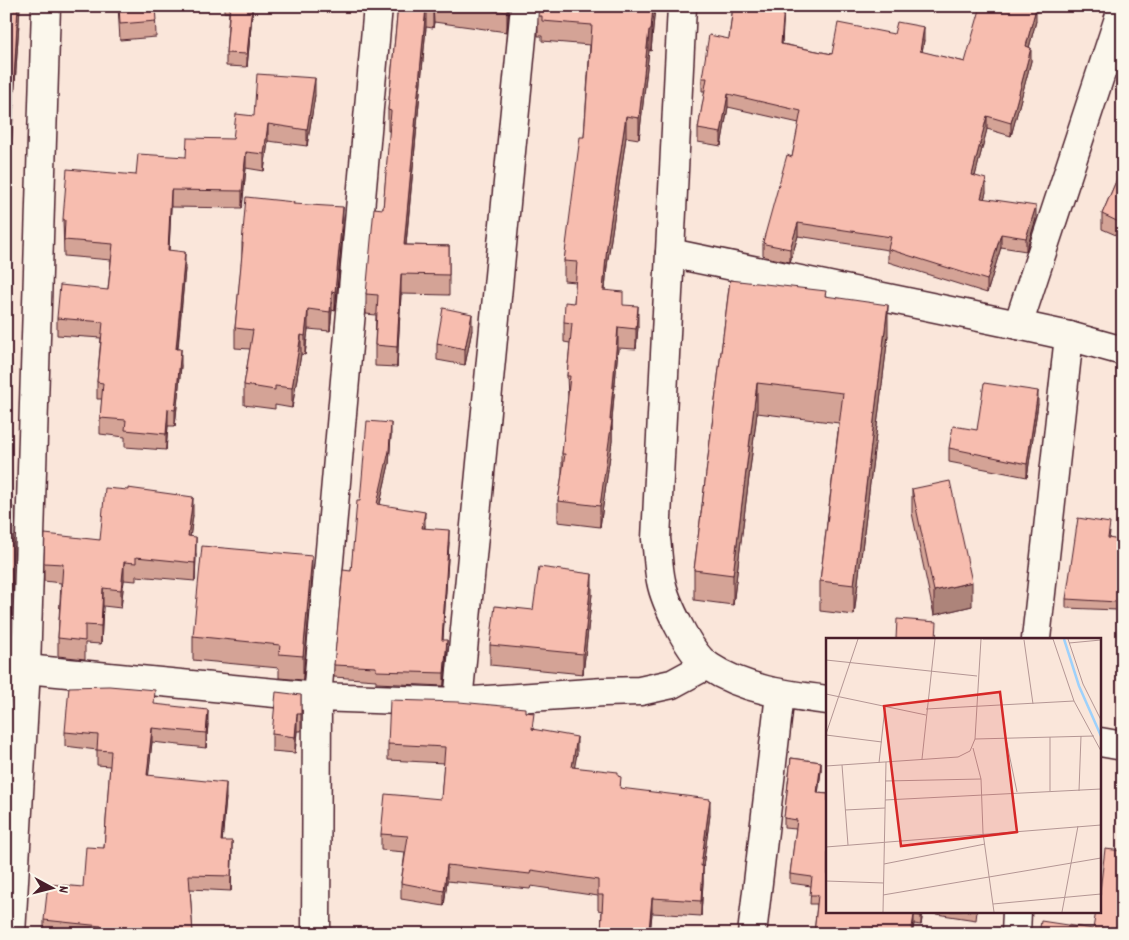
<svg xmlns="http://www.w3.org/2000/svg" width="1129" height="940" font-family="Dekko,sans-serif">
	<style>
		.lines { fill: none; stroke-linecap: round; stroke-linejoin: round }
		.minor-casing { stroke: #4a1f2b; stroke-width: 31 }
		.minor { stroke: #fbf7ec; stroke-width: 28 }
		.wall { fill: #d4a396; stroke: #4a1f2b }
		.shaded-wall { fill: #ad847a; stroke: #4a1f2b }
		.building { fill: #f7bdaf; stroke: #4a1f2b }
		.inset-river { fill: none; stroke: #9ed1fb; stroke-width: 2.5 }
		.inset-road { fill: none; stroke: #b49694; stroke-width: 1 }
		.view { fill: #d62828; fill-opacity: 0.15; stroke: #d62828; stroke-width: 2.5 }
		.inset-edge { fill: none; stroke: #4a1f2b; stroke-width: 2.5 }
	</style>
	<rect width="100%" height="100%" fill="#fae6da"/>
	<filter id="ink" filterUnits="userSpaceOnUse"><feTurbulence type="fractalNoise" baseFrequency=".02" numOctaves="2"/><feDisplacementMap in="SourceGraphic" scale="10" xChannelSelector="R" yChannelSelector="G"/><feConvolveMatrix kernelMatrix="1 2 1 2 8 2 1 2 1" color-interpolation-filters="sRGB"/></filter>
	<g filter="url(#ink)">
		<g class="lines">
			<g class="minor-casing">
				<g id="minor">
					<path d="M682,6L656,539C658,553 658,567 661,581C665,602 690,654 708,666C744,690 787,695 828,700"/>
					<polyline points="670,253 1018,325 1069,336 1123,351"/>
					<polyline points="1018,325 1123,6"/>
					<polyline points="1036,639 1069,336"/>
					<polyline points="6,668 26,669 317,697 458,702 604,692 640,691 672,684 707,665"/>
					<polyline points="458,702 525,6"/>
					<polyline points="1100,742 1123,746"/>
					<polyline points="11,934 26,669 46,6"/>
					<polyline points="316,934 317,697 378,6"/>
					<polyline points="752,934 780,694"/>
					<polyline points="1016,934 1017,911"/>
				</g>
			</g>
			<use href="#minor" class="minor"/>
		</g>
		<g class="wall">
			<polygon points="6,6 20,6 10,164 6,164"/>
			<polygon points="118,6 155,6 156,37 120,40"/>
			<polygon points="224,6 253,6 247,67 226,66 226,53 229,12 224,12"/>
			<polygon points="398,6 509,6 507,32 434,22 433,28 426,27 406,245 449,246 449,295 401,294 397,367 375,366 375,345 376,315 366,314 366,294 383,209 390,131 388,131 388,110"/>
			<polygon points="655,6 651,51 649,50 639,139 626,137 607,266 605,290 623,305 638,327 636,349 618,348 612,420 612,441 600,527 558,522 558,501 562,474 562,454 568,397 567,376 570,343 564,342 564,322 574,303 576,282 564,281 564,261 584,137 590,45 542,41 542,36 538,36 538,16"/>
			<polygon points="733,6 784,6 782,44 832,54 924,40 922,52 965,62 1036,21 1029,48 1031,61 1011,136 987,129 975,176 986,192 984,199 1036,219 1026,251 1001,247 987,293 888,262 888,250 798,236 790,262 765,257 763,255 763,242 792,157 799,123 728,107 721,146 698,142 698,129 705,91 702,91 702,78 729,39"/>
			<polygon points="315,95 307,146 268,141 264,171 246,168 242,208 171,207 169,251 185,269 178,349 181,366 175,426 168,426 166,450 125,447 125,437 100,434 100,418 102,399 97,399 97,382 101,338 57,335 57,318 108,290 111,260 64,256 63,219 136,175 186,157 233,139 254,116"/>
			<polygon points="1123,165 1123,238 1102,229 1102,214"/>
			<polygon points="294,204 343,226 335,311 332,310 330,331 308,329 305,355 301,354 292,408 275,405 275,409 244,405 244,385 250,349 235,348 235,328 242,257 242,243"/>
			<polygon points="730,280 826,296 888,335 854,615 820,611 820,581 839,423 757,413 733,605 694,600 694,570"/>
			<polygon points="472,330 465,365 437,360 437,343"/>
			<polygon points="1038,404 1027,477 949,462 949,448 977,430"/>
			<polygon points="391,435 389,464 380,504 425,525 425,528 449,542 443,640 447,652 444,686 376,683 376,680 334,677 334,665 351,571 360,501"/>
			<polygon points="912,489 972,606 934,615 912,513"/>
			<polygon points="6,507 14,507 12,610 6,610"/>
			<polygon points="193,515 190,537 196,555 195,581 136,576 136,581 124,580 121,608 103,606 101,644 85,643 85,659 58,656 58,638 61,583 44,581 44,563 100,540"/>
			<polygon points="1110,532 1109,539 1120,540 1117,610 1066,608 1066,599"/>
			<polygon points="312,579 303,680 279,678 279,668 193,660 193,636"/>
			<polygon points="592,594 583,674 490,665 490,645 533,610"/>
			<polygon points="301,695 301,731 297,731 295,753 272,751 272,734"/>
			<polygon points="155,705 208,724 206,748 152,742 148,776 226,798 222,841 232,856 231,891 190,889 193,934 44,934 44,920 83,887 104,848 110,766 97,765 97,750 65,746 65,732"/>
			<polygon points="525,712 534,730 577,753 574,767 618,776 621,788 710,815 703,866 703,882 701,916 652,913 650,934 601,934 602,911 598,910 598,896 531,886 530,889 447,881 444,906 401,899 401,883 405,852 381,850 381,834 441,799 444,763 388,760 388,744"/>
			<polygon points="791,758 821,762 821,771 818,793 828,794 828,911 977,911 976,920 923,912 921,925 914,924 912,934 814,934 817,904 810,904 811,886 790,883 790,874 796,829 784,828 784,818"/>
		</g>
		<g class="shaded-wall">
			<polygon points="18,6 20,6 10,164 10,151"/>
			<polygon points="252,6 253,6 247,67 247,54"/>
			<polygon points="433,6 434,22 433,28"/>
			<polygon points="507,6 509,6 507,32"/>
			<polygon points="653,6 655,6 651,51 651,30"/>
			<polygon points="784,6 781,57 781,44"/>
			<polygon points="426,7 426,27 404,265 404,245"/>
			<polygon points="1036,8 1036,21 1026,59 1026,46"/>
			<polygon points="924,27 924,40 920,64 920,51"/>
			<polygon points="649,30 649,50 639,139 639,118"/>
			<polygon points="1031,48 1031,61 1011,136 1011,123"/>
			<polygon points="315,78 315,95 307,146 307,130"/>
			<polygon points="728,94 728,107 721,146 721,133"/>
			<polygon points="626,116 626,137 607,266 603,310 603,290 607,246"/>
			<polygon points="987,116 987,129 972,188 972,175"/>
			<polygon points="268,124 268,141 264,171 264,154"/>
			<polygon points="246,152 246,168 242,208 242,191"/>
			<polygon points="986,179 986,192 981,211 981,198"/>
			<polygon points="171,190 171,207 168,267 168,250"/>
			<polygon points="1036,206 1036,219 1026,251 1026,238"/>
			<polygon points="343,207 343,226 335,311 335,292"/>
			<polygon points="798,223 798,236 790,262 790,249"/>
			<polygon points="1001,234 1001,247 987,293 987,280"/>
			<polygon points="185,252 185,269 176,365 176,349"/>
			<polygon points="401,274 401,294 397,367 397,347"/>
			<polygon points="332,291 332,310 330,331 330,312"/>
			<polygon points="888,305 888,335 854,615 854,585"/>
			<polygon points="638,306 638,327 636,349 636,329"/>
			<polygon points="308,309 308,329 305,355 305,336"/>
			<polygon points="472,314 472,330 465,365 465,349"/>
			<polygon points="618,327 618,348 611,430 612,420 612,441 600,527 600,506 610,420"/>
			<polygon points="301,335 301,354 292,408 292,388"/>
			<polygon points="181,349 181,366 175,426 175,410"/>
			<polygon points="757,383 757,413 733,605 733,575"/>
			<polygon points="1038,391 1038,404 1027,477 1027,464"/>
			<polygon points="168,409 168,426 166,450 166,434"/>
			<polygon points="391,423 391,435 389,464 377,516 377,504"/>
			<polygon points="193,497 193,515 188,555 188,536"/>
			<polygon points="425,512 425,525 422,541 422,528"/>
			<polygon points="449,530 449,542 442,652 442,640"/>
			<polygon points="196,537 196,555 195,581 195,563"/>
			<polygon points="312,556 312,579 303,680 303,656"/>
			<polygon points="124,562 124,580 121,608 121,590"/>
			<polygon points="592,574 592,594 583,674 583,654"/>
			<polygon points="972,582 972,606 934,615 934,591"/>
			<polygon points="103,588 103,606 101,644 101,626"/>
			<polygon points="447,640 447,652 444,686 444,673"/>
			<polygon points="208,710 208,724 206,748 206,733"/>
			<polygon points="297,714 297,731 295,753 295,737"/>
			<polygon points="152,728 152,742 147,790 147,775"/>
			<polygon points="577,737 577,753 572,783 572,767"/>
			<polygon points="821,762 821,771 817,802 817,793"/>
			<polygon points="226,783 226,798 221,855 221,841"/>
			<polygon points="710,799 710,815 701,882 701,866"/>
			<polygon points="232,841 232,856 231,891 231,876"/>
			<polygon points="447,865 447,881 444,906 444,891"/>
			<polygon points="703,866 703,882 701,916 701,901"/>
			<polygon points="652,898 652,913 650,934 649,934"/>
			<polygon points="922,911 923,911 921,925 921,916"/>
			<polygon points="914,915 914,924 912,934 911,934"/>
		</g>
		<g class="building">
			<polygon points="6,6 18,6 10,151 6,151"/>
			<polygon points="119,6 155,6 156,21 120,24"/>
			<polygon points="230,6 252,6 247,54 226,53"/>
			<polygon points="398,6 433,6 433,8 426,7 404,245 449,246 449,275 401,274 397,347 375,345 378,295 366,294 374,208 383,209 391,111 388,110"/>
			<polygon points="466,6 507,6 507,12"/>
			<polygon points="539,6 653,6 651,30 649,30 639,118 626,116 607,246 603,290 623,292 623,305 638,306 636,329 618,327 610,420 612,420 600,506 558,501 565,454 562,454 570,376 567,376 572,323 564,322 565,302 574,303 577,262 564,261 580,137 584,137 592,25 542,21 542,16 538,16"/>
			<polygon points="733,6 784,6 781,44 832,54 838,23 894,34 897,22 924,27 920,51 965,62 981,6 1028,6 1036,8 1026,46 1031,48 1011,123 987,116 972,175 986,179 981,198 1036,206 1026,238 1001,234 987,280 888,249 891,237 798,223 790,249 765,244 763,242 787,155 792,157 801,111 728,94 721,133 698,129 707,78 702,78 709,35 729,39"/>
			<polygon points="257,74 315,78 307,130 268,124 264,154 246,152 242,191 171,190 168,250 185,252 176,349 181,349 175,410 168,409 166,434 125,430 126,420 100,418 103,383 97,382 103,322 57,318 60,285 108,290 113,244 64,240 65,220 63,219 67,169 136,175 138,154 186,157 187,138 233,139 236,114 254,116"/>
			<polygon points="1123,165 1123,224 1102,214"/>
			<polygon points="246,197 294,202 293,204 343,207 335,292 332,291 330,312 308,309 305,336 301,335 292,388 275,386 275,390 244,385 253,330 235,328 243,243 242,243"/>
			<polygon points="730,280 826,291 825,296 888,305 854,585 820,581 843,393 757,383 733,575 694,570"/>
			<polygon points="443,308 472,314 465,349 437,343"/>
			<polygon points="984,383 1038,391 1027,464 949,448 953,426 977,430"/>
			<polygon points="367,421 391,423 389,451 377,504 425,512 422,528 449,530 442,640 447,640 444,673 376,671 376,667 334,665 343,570 351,571 357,501 360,501"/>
			<polygon points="950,481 972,582 934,591 912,489"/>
			<polygon points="105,488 128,490 128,488 193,497 188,536 196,537 195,563 136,557 136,563 124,562 121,590 103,588 101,626 85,625 85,641 58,638 63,564 44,563 45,534 100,540"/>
			<polygon points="6,507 14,507 12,598 6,598"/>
			<polygon points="1078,518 1110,523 1108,538 1120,540 1117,602 1066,599"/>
			<polygon points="202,546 312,556 303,656 279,654 280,645 193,636"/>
			<polygon points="539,567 592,574 583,654 490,645 495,606 533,610"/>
			<polygon points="897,619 937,622 936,639 896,639"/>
			<polygon points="109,686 155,690 154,704 208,710 206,733 152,728 147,775 226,783 221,841 232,841 231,876 189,875 193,934 100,934 101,926 44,920 48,884 83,887 86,847 104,848 111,751 97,750 98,735 65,732 69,687"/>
			<polygon points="276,692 301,695 301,714 297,714 295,737 272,734"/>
			<polygon points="390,700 459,702 525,708 525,712 534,713 532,729 577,737 572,767 618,772 618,776 621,777 620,788 710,799 701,866 703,866 701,901 652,898 649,930 601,932 603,895 598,895 598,880 531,870 530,874 447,865 444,891 401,883 408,836 381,834 385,794 441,799 445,747 388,744"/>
			<polygon points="791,758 821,762 817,793 828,794 828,911 922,911 921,916 914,915 911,934 814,934 818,895 810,895 812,877 790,874 797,820 784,818"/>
			<polygon points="1105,849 1123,851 1123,934 1039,934 1041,921 1093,929 1096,911 1100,911 1100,891"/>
		</g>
	</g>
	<g transform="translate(826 638)">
		<rect width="275" height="275" fill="#fae6da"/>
		<path class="inset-river" d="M238,1L253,48L275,98"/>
		<path class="inset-road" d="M157,1H227M227,1L248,63L275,113M242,1L257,46L275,82M198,2L207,66M243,5L275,2M0,22L151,38M0,56L100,77M100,71L248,63M0,96L32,1M0,97L56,104M224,99V153M149,101L268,98M180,101L191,154M147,110L155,141L157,195L168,274M96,121L109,1M53,125L59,69M16,127L22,207M0,128L132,119L144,113L149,101L155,1M59,143L155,141M253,153L255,98M59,162L275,151M19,172L59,170M0,209L275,187M58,226L159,206M0,243L58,245M57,257L275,220M167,266L275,256M57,274L60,124M236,274L252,188"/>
		<path class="view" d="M174,54L191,194L75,208L58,68Z"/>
		<rect width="275" height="275" class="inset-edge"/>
	</g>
	<rect width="1129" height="940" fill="none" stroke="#fbf7ec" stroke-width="25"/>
	<rect x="12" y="12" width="1104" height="915" fill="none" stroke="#4a1f2b" stroke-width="2" filter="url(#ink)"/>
	<g transform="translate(52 888) rotate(97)" stroke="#fbf7ec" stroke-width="4" paint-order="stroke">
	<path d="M0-4L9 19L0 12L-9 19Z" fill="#4a1f2b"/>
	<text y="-8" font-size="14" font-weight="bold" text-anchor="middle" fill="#4a1f2b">N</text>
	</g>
</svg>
